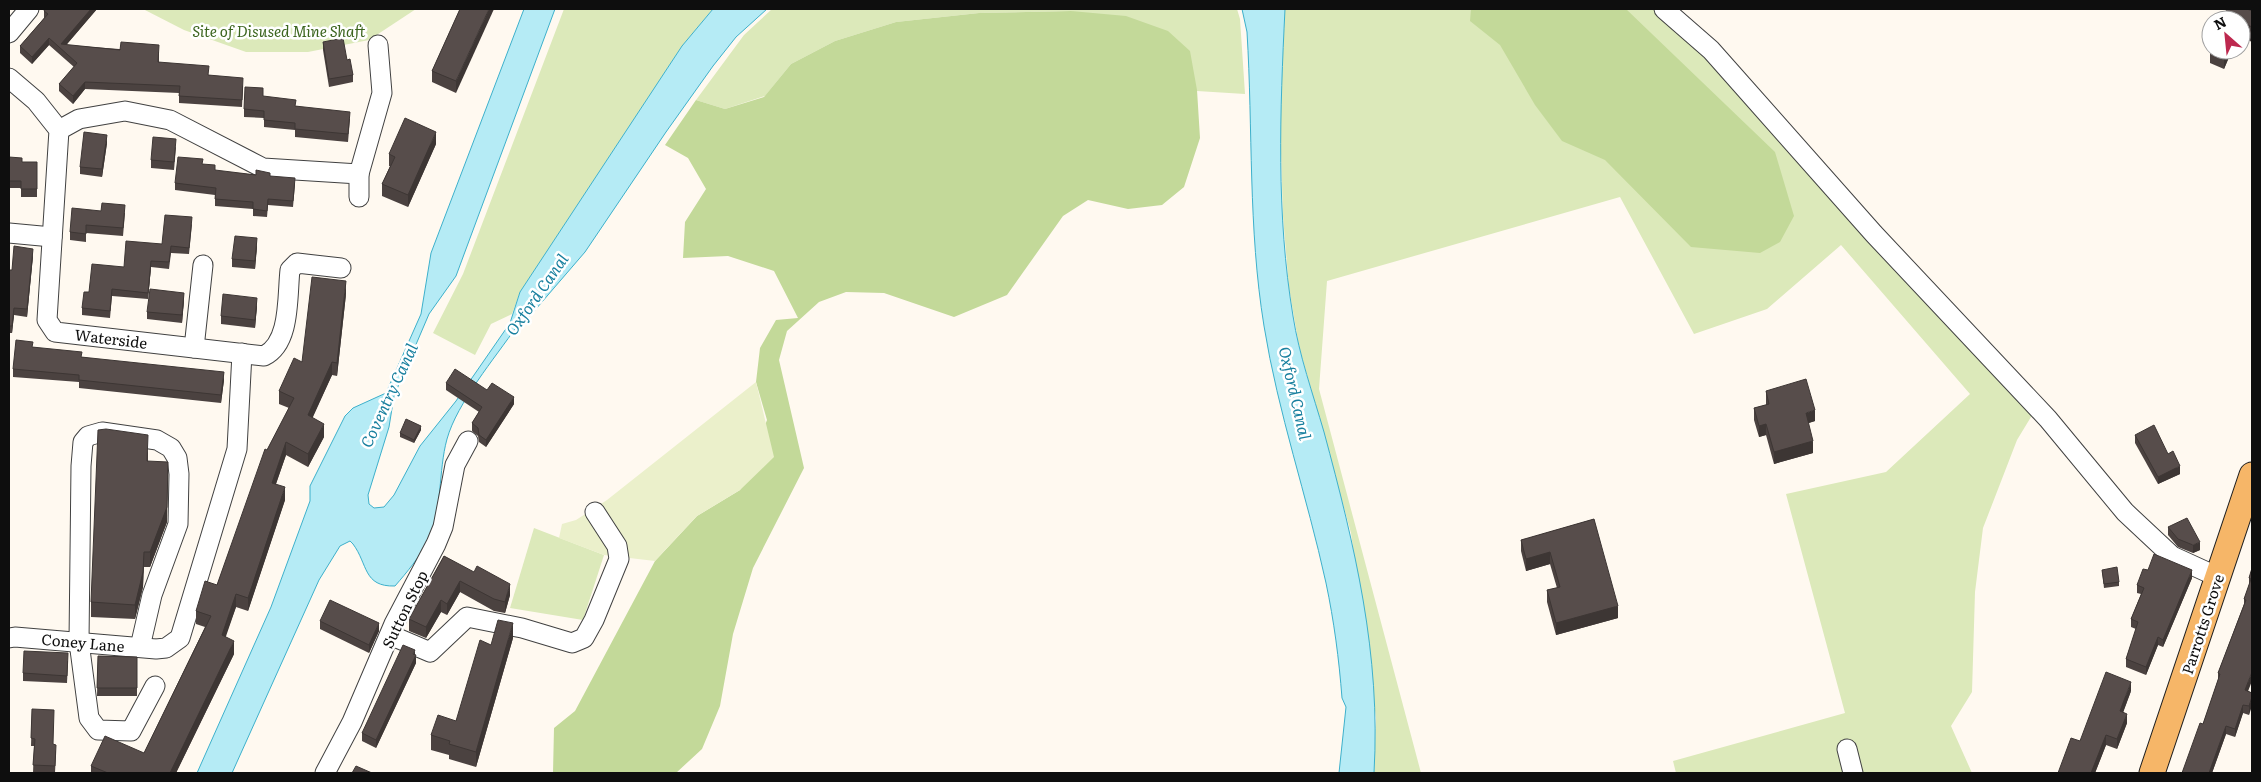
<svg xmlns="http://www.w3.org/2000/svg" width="2261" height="782" font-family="Literata,serif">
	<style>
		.green { fill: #dce9ba }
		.forest { fill: #c3d999 }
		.pitch { fill: #ebf0cb }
		.water { fill: #b5ebf5; stroke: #3db0cb }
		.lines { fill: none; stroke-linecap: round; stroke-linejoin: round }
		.minor-casing { stroke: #414141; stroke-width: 21 }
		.major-casing { stroke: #1f1f1f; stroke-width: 27 }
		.minor { stroke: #fff; stroke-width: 19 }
		.major { stroke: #f6b668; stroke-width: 25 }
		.wall { fill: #4b4240 }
		.shaded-wall { fill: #3d3634 }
		.building { fill: #574d4b; stroke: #3d3634 }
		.labels { text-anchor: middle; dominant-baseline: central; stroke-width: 5; stroke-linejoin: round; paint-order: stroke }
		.park-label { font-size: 15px; font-style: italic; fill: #3c651f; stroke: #fff }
		.street-label { font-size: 15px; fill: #0e0e0e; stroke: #fff }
		.water-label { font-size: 16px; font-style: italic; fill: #19809f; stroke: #fff }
	</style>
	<rect width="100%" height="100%" fill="#fff9f0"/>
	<g class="green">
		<polygon points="143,9 416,9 369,40 308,52 246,52 184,30"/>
		<polygon points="564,9 713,9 682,46 520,292 512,314 491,324 475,355 433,333 463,274"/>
		<polygon points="772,9 1237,9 1240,19 1245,94 1197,91 1071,11 979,13 896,22 835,41 791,64 765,96 725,109 696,100 744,35"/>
		<polygon points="1285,9 1664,9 2037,407 2017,440 1983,528 1975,592 1972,692 1951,726 1972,773 1676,773 1673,761 1845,713 1786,494 1886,472 1970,394 1841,245 1767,309 1694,334 1620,197 1327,281 1319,389 1421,773 1374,773 1376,718 1351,533 1299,346 1289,288 1283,216 1280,121"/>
		<polygon points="534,528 604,555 583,620 510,608"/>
	</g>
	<g class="forest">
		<polygon points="1471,9 1626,9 1775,152 1794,216 1780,242 1760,253 1691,247 1605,160 1562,141 1535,105 1500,45 1470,21"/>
		<polygon points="1071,11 1126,16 1168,31 1190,51 1197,90 1200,138 1184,187 1162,205 1128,209 1088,200 1063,216 1007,295 954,317 884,293 846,292 819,302 787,331 779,360 804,468 753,568 733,634 720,706 702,749 676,773 553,773 554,728 575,711 655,561 697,516 740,490 767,420 756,382 760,348 776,320 798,318 774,271 728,256 683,258 685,222 706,189 688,158 665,145 696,100 725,109 764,97 791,64 835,41 896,22 979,13"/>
	</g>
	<polygon class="pitch" points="756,382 774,457 740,490 697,516 655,561 604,555 559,538 562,524 576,520 607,500"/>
	<g class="water">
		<path d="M524,9H555L456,276L429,314L394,396L389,427L368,495L369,504L374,508L384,507L394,495L420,446L456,401L510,323L520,292L682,46L713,9H767L736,37L713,66L666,132L585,252L523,324L517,326C495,358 457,403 447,439C438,472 443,508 428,540C420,557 407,572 395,586C363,587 368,564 353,544L350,541L340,546L319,580L232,773H197L271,607L310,501V486L345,416L353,408L386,393L421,314L431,253Z"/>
		<path d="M1242,9H1285C1280,111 1276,214 1293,316C1299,355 1313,394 1324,432C1355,547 1381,654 1374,773H1339L1346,707L1342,698C1339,659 1334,621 1326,583C1307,496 1278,413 1264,326C1248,228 1253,130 1247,32Z"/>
	</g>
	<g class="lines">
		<g class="minor-casing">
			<g id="minor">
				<polyline points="1664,9 1711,50 1874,234 2048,419 2125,512 2172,556 2218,577"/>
				<polyline points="9,33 29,9"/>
				<path d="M9,78L36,101L59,130L47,320L55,332L264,356C291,343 287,296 290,270L297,263L341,268"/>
				<polyline points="59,130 79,119 125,111 170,120 263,168 359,174 359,197"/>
				<polyline points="359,174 382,93 378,45"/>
				<polyline points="9,233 52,237"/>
				<polyline points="194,348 203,265"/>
				<polyline points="390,635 430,652 467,617 522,628 572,643 584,638 594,620 619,559 617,546 595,512"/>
				<polyline points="9,638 15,637 156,649 166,648 180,638 237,449 242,353"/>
				<polyline points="140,647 152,595 178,524 179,474 177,458 171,448 157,440 102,432 88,436 83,442 81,466 79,642 89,718 98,730 131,731 155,686"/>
				<polyline points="1847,749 1853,773"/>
				<polyline points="325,773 352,722 394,624 436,544 443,527 455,465 468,441"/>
			</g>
		</g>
		<g class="major-casing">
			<polyline id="major" points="2152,773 2252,475"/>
		</g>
		<use href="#minor" class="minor"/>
		<use href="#major" class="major"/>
	</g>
	<g class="wall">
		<polygon points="45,9 97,9 66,45 159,52 159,62 209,75 243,86 242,107 179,103 179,93 85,89 73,104 59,91 59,84 74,67 49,45 32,64 20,53 20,46 44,18 44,11"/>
		<polygon points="460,9 456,93 432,82 432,71"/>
		<polygon points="2252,11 2252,42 2241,37 2241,20"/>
		<polygon points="323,42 347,60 353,75 353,82 329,87 323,50"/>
		<polygon points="2211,46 2211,50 2232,50 2224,69 2210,63 2210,48"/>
		<polygon points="296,106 350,119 348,142 295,137 295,130 264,127 264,118 244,117 244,109"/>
		<polygon points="107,143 102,177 80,174 80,167"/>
		<polygon points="436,144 408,207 382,196 382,184 390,166 389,166 389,154"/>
		<polygon points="176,147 174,170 151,168 151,160"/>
		<polygon points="9,157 22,162 37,162 37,197 21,197 21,188 9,188"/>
		<polygon points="203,164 215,171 270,176 295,184 293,207 268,205 267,217 253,216 253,209 215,206 215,195 175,190 175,183"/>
		<polygon points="101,211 125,213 123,236 86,233 86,242 70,240 70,232"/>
		<polygon points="192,224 189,254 171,253 169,269 151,267 148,299 112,296 110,318 82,315 82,308 89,292 124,267 162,244"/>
		<polygon points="257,246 255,269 232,267 232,259"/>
		<polygon points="33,256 27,317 14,315 12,333 9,333 9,270 12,270"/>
		<polygon points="346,294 337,376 332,375 312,418 324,437 308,467 286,455 276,484 285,500 248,611 236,607 225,637 234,654 176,773 91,773 91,766 144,753 205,627 196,624 196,611 217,585 267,450 289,408 279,404 279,391 302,362"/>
		<polygon points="184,300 182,323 147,319 147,312"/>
		<polygon points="257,306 255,328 221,324 221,316"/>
		<polygon points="33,347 82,357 224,380 221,403 79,388 79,382 13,377 13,369"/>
		<polygon points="446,383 487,390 514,404 486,447 479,442 478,436 472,431 472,423 479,412 446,390"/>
		<polygon points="1766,391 1815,421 1808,423 1813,453 1774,464 1766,435 1759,437 1754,420 1754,408 1766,405"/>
		<polygon points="421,430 414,443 400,437 400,433"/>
		<polygon points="2135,435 2168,454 2180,474 2158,484 2135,443"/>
		<polygon points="148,450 148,461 167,522 150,567 144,567 143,587 135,619 91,617 91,602"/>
		<polygon points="1594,519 1618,618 1556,635 1547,602 1547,590 1557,588 1550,564 1526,571 1521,551 1521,540"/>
		<polygon points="2168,527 2200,550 2193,553 2178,547 2168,535"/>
		<polygon points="444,556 510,595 505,613 494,611 460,592 447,615 441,612 426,638 409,631 409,619"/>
		<polygon points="2252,568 2248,691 2252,693 2249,715 2243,713 2235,737 2226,734 2212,773 2182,773 2203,724 2218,680 2218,673 2244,604 2244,599 2249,585 2249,578"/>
		<polygon points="2102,570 2119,582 2119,586 2104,588"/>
		<polygon points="2148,570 2192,578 2163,647 2158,645 2146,675 2126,667 2126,659 2136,629 2131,627 2131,619 2141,594 2137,593 2137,585"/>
		<polygon points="320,621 379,631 369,653 320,629"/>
		<polygon points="513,638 476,767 449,759 449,755 431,750 431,735 456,721 491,645"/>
		<polygon points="415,655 416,663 376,748 362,741 362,733"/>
		<polygon points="98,656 137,657 137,696 97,696"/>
		<polygon points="68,661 67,683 23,681 23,673"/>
		<polygon points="2131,691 2123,712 2127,723 2117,749 2106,745 2095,773 2058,773 2080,741"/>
		<polygon points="32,709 53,744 56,752 55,773 33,773 34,746 31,746"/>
	</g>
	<g class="shaded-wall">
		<polygon points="91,9 97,9 62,50 61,44"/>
		<polygon points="489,9 494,9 456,93 456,81"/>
		<polygon points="49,38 49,45 32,64 32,57"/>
		<polygon points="2225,50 2232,50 2224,69 2224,54"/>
		<polygon points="85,82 85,89 73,104 73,96"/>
		<polygon points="436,132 436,144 408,207 408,195"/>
		<polygon points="107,135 107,143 102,177 102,169"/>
		<polygon points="257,238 257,246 255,269 255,261"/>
		<polygon points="33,249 33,256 27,317 27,309"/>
		<polygon points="151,261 151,267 148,299 148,293"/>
		<polygon points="346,281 346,294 337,376 337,363"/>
		<polygon points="184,293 184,300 182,323 182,315"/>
		<polygon points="257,298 257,306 255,328 255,320"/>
		<polygon points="14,308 14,315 12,333 12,326"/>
		<polygon points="332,362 332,375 308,428 308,415"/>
		<polygon points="224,372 224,380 221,403 221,395"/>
		<polygon points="514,397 514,404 486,447 486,440"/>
		<polygon points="1815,410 1815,421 1806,424 1806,413"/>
		<polygon points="324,424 324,437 308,467 308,454"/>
		<polygon points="1766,424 1766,435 1759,437 1759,426"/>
		<polygon points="421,426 421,430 414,443 414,440"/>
		<polygon points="1813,441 1813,453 1774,464 1774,452"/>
		<polygon points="286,442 286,455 272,495 272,483"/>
		<polygon points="168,462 167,522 150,567 150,552"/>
		<polygon points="2180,466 2180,474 2158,484 2158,477"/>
		<polygon points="285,487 285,500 248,611 248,598"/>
		<polygon points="2200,542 2200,550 2193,553 2193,545"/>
		<polygon points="144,552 143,587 135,619 135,605"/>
		<polygon points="1550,552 1550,564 1526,571 1526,559"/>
		<polygon points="2192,570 2192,578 2163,647 2163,640"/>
		<polygon points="460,581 460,592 447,615 447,604"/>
		<polygon points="510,584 510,595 505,613 505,602"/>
		<polygon points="236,594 236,607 222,648 222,635"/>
		<polygon points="441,600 441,612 426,638 426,627"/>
		<polygon points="1618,606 1618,618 1556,635 1556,623"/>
		<polygon points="379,623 379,631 369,653 369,645"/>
		<polygon points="513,623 513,638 476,767 476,752"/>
		<polygon points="2158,637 2158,645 2146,675 2146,667"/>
		<polygon points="234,641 234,654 176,773 170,773"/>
		<polygon points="415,650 415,658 416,655 416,663 376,748 376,740"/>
		<polygon points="2252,672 2252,681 2245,699 2245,690"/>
		<polygon points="2131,682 2131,691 2120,721 2120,711"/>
		<polygon points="2252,697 2252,706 2249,715 2249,706"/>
		<polygon points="2243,705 2243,713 2235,737 2235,729"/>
		<polygon points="2127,714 2127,723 2117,749 2117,739"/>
		<polygon points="2226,726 2226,734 2212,773 2209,773"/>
		<polygon points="2106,735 2106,745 2095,773 2091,773"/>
	</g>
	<g class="building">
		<polygon points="45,9 91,9 61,44 120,50 121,42 159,45 158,62 209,66 208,75 243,78 242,100 179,96 180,86 85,82 73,96 59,84 77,63 49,38 32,57 20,46 48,14 44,11"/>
		<polygon points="460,9 489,9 456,81 432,71"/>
		<polygon points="2227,9 2247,9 2252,11 2252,27 2241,22 2241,20 2222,20"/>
		<polygon points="343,38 347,60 350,59 353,75 329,79 323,42"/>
		<polygon points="2214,50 2225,50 2224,54"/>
		<polygon points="245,87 263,88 263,96 296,100 295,106 350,112 348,134 295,129 295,123 264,120 264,111 244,109"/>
		<polygon points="405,118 436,132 408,195 382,184 395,157 389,154"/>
		<polygon points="84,132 107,135 102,169 80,167"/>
		<polygon points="153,137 176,139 174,162 151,160"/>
		<polygon points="9,157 22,158 22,162 37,162 37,189 21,189 21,181 9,181"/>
		<polygon points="178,157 203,159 202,164 215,165 215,170 256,175 256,170 270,173 270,176 295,178 293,201 268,199 267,211 253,209 253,202 215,199 216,188 175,183"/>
		<polygon points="102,203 125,205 123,228 86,225 86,234 70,232 72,208 101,211"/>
		<polygon points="165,215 192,217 189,248 171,246 169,262 151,261 148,293 112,289 110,311 82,308 84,292 89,292 92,264 124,267 126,241 162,244"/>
		<polygon points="235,236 257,238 255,261 232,259"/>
		<polygon points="14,246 33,249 27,309 14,308 12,326 9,326 9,270 12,270"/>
		<polygon points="312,277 346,281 337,363 332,362 308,415 324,424 308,454 286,442 272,483 285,487 248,598 236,594 222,635 234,641 170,773 108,773 91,766 105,736 144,753 211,616 196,611 205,581 217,585 265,449 267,450 294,398 279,391 294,358 302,362"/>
		<polygon points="150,289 184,293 182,315 147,312"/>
		<polygon points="223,294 257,298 255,320 221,316"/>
		<polygon points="16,340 33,342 32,347 82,352 81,357 224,372 221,395 79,380 79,375 13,369"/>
		<polygon points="455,369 487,390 492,383 514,397 486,440 479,435 478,428 472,423 482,407 446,383"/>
		<polygon points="1806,379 1815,410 1806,413 1813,441 1774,452 1766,424 1759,426 1754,408 1769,404 1766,391"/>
		<polygon points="406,419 421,426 414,440 400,433"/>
		<polygon points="2154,425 2168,454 2173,451 2180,466 2158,477 2135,435"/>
		<polygon points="106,429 148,435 147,461 168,462 167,507 150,552 144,552 143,572 135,605 91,602 98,430"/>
		<polygon points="2187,518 2200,542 2193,545 2178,539 2168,527"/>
		<polygon points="1594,519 1618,606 1556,623 1547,590 1560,587 1550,552 1526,559 1521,540"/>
		<polygon points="2154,554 2192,570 2163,640 2158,637 2146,667 2126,659 2138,622 2131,619 2144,588 2137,585 2143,569 2148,570"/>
		<polygon points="444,556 474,572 477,566 510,584 505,602 494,599 460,581 447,604 441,600 426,627 409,619"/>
		<polygon points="2117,567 2119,582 2104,584 2102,570"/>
		<polygon points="2252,568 2252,672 2245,690 2252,693 2252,697 2249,706 2243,705 2235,729 2226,726 2209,773 2182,773 2200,723 2203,724 2220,674 2218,673 2246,600 2244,599 2251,579 2249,578"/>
		<polygon points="330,600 379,623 369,645 320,621"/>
		<polygon points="498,620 513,623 476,752 449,744 450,741 431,735 438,715 456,721 480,640 491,645"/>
		<polygon points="403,645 415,650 413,654 416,655 376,740 362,733"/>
		<polygon points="24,651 68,653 67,676 23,673"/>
		<polygon points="98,656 137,657 137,688 97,688"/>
		<polygon points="2106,672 2131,682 2120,711 2127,714 2117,739 2106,735 2091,773 2058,773 2071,738 2080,741"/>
		<polygon points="32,709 54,710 53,744 56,745 55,766 33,765 35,739 31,738"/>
		<polygon points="356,766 372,773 352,773"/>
	</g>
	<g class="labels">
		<g class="park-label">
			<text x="279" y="30">Site of Disused Mine Shaft</text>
		</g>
		<g class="street-label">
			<text transform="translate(111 338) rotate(7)">Waterside</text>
			<text transform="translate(404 609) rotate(-64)">Sutton Stop</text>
			<text transform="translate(2202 624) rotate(-72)">Parrotts Grove</text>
			<text transform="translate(83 642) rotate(5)">Coney Lane</text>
		</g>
		<g class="water-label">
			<text transform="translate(536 294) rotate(-55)">Oxford Canal</text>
			<text transform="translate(1296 393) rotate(77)">Oxford Canal</text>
			<text transform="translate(388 395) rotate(-65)">Coventry Canal</text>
		</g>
	</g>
	<rect width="2261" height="782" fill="none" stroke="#0e0e0e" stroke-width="20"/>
	<g transform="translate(2226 35) rotate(333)"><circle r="24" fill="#ffffff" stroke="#9f9f9f"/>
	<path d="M0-4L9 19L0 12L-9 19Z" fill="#bd284e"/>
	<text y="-8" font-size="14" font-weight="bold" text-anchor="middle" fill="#0e0e0e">N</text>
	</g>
</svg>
